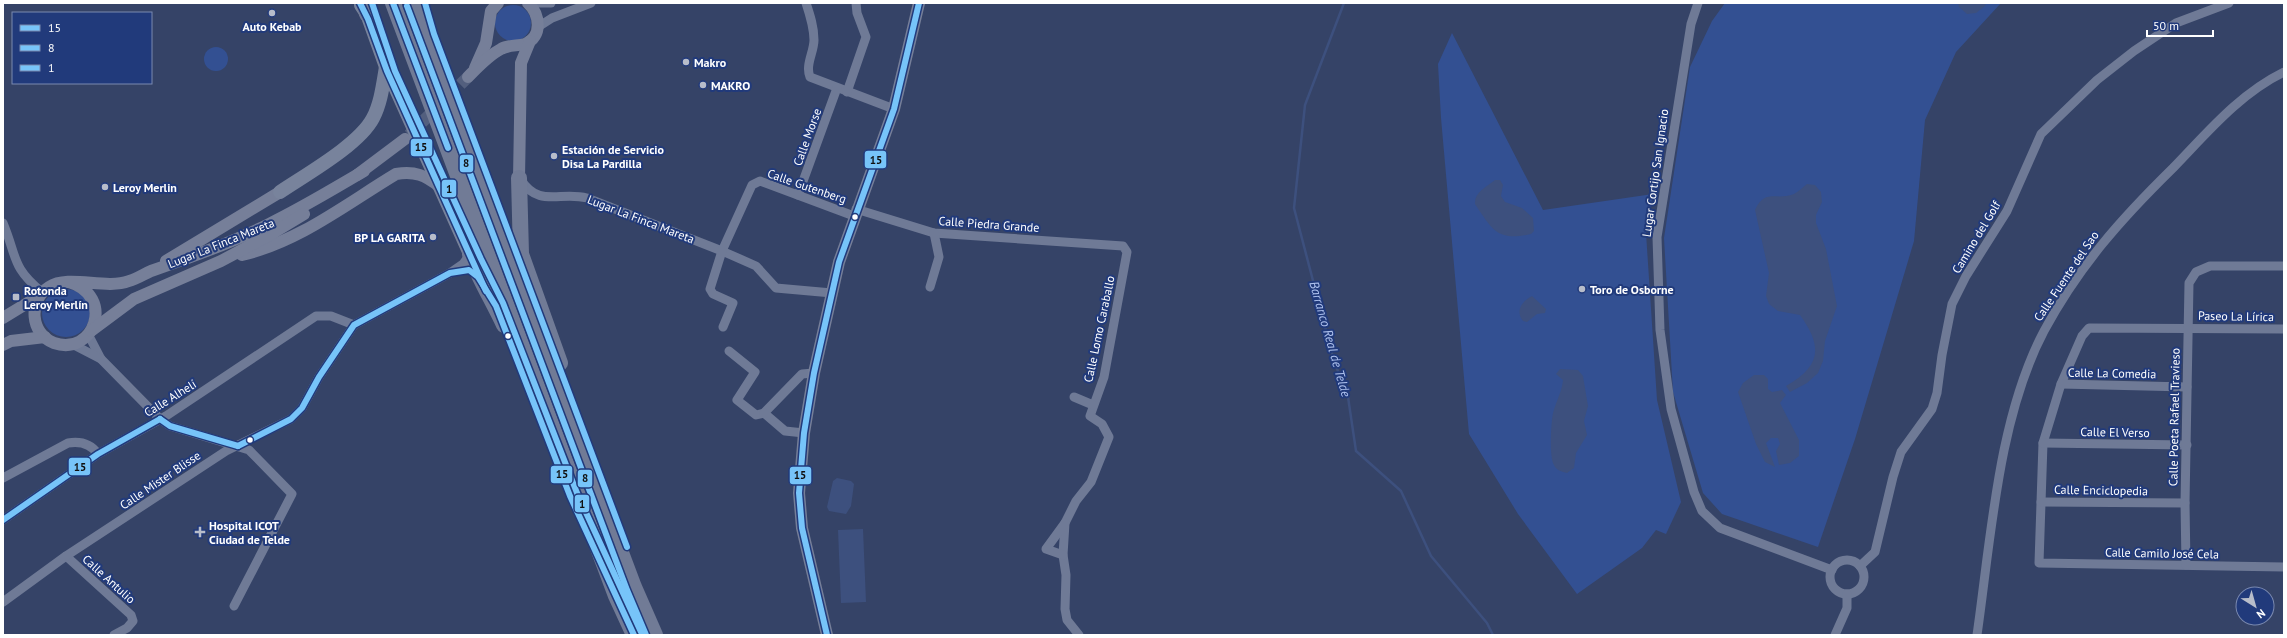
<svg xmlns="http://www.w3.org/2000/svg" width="2287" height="638" font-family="'PT Sans',sans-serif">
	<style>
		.green { fill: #335092 }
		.water { fill: #3d507e }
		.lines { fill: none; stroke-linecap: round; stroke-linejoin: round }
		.stream { stroke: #3d507e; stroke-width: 2.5 }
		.secondary-tunnel { stroke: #535f7e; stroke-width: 12; stroke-dasharray: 12 6; stroke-linecap: butt }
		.street { stroke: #6f7a96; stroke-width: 9 }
		.secondary { stroke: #767f99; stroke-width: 12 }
		.primary { stroke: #78839c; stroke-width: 14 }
		.highway { stroke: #717b96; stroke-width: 16 }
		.bus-1-casing { stroke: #213a7b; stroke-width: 9 }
		.bus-2-casing { stroke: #213a7b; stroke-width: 9 }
		.bus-3-casing { stroke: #213a7b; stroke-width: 9 }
		.bus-1 { stroke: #77c4f9; stroke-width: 6 }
		.bus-2 { stroke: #77c4f9; stroke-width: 6 }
		.bus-3 { stroke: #77c4f9; stroke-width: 6 }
		.poi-dot { fill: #b8bdca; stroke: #213a7b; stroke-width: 1.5 }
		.bus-dot { fill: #fff; stroke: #213a7b; stroke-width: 1.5 }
		.labels { text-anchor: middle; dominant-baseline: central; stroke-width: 4; stroke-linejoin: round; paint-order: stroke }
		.poi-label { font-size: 12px; font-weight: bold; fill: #fff; stroke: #213a7b; text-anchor: start }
		.street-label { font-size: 12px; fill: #fff; stroke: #213a7b }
		.water-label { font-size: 13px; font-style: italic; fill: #aec1ee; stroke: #213a7b }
		.line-badge { stroke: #213a7b; stroke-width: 1.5 }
		.pale-badge-label { font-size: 11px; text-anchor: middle; font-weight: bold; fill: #111 }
	</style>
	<rect width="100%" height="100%" fill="#354367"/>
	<g class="green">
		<polygon points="1725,3 2001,3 1956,52 1925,120 1914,241 1855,439 1818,547 1722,514 1703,493 1673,392 1664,238 1690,67 1712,21"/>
		<circle cx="513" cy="23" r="18"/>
		<polygon points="1452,33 1543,210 1653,194 1646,233 1657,400 1681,502 1666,534 1656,530 1642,548 1577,594 1518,514 1469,434 1441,118 1438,64"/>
		<circle cx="216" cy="59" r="12"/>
		<circle cx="66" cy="313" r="24"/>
	</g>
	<g class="water">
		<polygon points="1958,3 1986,3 1985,6 1976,13 1967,14 1959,7"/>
		<path d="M1495,180H1500L1503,185L1501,196L1505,202L1522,208L1533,218L1534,231L1531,234C1497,242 1492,229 1475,204C1474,193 1486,187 1495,180Z"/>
		<path d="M1807,184L1815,185L1821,192L1822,202L1816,215V223L1826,249L1837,306L1825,341L1823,361L1818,373L1807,383L1790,392L1786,386C1821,366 1823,347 1800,315L1778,311L1769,304L1766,296L1769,273L1755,210C1765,188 1776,201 1794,194C1798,192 1803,187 1807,184Z"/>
		<path d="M1532,296L1546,309L1545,313L1537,314L1527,322L1523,321C1515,311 1522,301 1532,296Z"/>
		<path d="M1560,369L1578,370L1583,376L1588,406L1584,421L1587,435L1576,453L1574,468L1567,473C1562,472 1556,470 1554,465C1549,457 1551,422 1553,413C1556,401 1562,392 1563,380L1556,374Z"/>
		<polygon points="1754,375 1764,375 1768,379 1768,389 1772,392 1782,390 1786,395 1780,403 1799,440 1799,456 1790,463 1779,465 1776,451 1780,444 1778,438 1771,438 1766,443 1775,467 1765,462 1756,444 1738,392 1743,383"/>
		<polygon points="837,478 851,481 854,484 851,506 846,514 829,511 827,507 833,481"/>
		<polygon points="863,529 866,602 841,603 838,530"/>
	</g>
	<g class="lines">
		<polyline class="stream" points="1344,3 1305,105 1294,208 1334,361 1348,397 1356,451 1401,491 1431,556 1487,623 1493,635"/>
		<polyline class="secondary-tunnel" points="409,135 468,77"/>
		<g class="street">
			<polyline points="529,3 551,3"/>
			<path d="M806,3C810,15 814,27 814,40C814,52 805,65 810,77L894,109"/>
			<polyline points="1698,3 1691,24 1657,237 1660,330 1671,409 1694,492 1702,511 1720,528 1832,570"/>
			<polyline points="538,27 552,18 591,3"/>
			<polyline points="847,92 866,37 857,13 856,3"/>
			<path d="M521,180C539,208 560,191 587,198L722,251L756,266L776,288L832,293"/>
			<polyline points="798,195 837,88"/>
			<polyline points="856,209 934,233 1123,246 1127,252 1104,377 1090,416 1102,424 1109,437 1091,482 1076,501 1065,523 1063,555 1066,575 1065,609 1067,620 1079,635"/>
			<path d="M3,223C17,256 11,267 42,292"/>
			<polyline points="930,287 939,257 934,233"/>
			<polyline points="723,327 733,303 713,294 710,289 722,251 752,185 760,181 854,216"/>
			<polyline points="2284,329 2089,328 2082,336 2061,384 2043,443 2039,563 2284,567"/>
			<polyline points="88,334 101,359"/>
			<polyline points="72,344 101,359 160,419 170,426 249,450 292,494 234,606"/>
			<polyline points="729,351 755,372 737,400 756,415 764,413 802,374 814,373"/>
			<polyline points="2061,384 2187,387"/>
			<polyline points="1074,397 1093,405"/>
			<polyline points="764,413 785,431 804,433"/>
			<polyline points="2043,443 2187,445"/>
			<path d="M3,478L68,443C80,441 91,444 98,454"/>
			<polyline points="2041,502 2185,503"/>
			<polyline points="3,520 98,454 166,416 316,316 331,316 354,325"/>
			<polyline points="1063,555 1046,549 1065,523"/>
			<polyline points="66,556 131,615 133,621 127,628 114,635"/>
			<circle cx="1847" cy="577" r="17"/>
			<polyline points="2186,565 2185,503 2189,283 2196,272 2210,266 2284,266"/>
			<polyline points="1860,566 1875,552 1893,477 1901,452 1932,409 1937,393 1942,355 1952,304 1966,276 2007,211 2041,134 2097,80 2134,51 2176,23 2229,3"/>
			<polyline points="3,602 66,556 226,451 291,419 302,408 319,377 354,325 450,273 463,264 470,254"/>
			<polyline points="1835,635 1847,608 1847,594"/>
			<path d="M1977,635C1991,538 1998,418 2044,331C2079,266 2121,219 2173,168C2207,133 2239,94 2284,72"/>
		</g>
		<g class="secondary">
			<polyline points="475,68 486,43 491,11 498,3"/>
			<path d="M468,77C477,68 489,55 501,49C508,45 517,46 525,44C543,37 540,14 528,3"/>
			<polyline points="357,175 405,139"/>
			<polyline points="519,178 521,63 530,41"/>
			<path d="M242,255C300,241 346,204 396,174C415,171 425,175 440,187"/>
			<polyline points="166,261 280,192"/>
			<path d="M69,282C116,296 94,357 54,343C30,334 28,300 49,287C69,274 105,290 129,281C137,279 144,274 151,271C191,257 231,243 269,224C302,208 333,189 364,171"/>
			<polyline points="3,318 39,296"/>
			<polyline points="91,331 134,299 221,261 266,237 304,214"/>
			<polyline points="3,345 11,341 45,337"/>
			<polyline points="827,635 802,528 799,493 804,433 814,373 839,262 894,109 919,3"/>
		</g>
		<g class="primary">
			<polyline points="361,5 367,14 386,67 470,254"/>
			<path d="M280,192C305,175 359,145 373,118C381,103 383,84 386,67"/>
		</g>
		<g class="highway">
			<polyline points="364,3 367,14"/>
			<polyline points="393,3 616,596 634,635"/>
			<polyline points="414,3 634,587 655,635"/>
			<polyline points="519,178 521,254 560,363"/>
			<path d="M470,254C479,279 493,301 504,325"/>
		</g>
		<g class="bus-1-casing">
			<g id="bus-1">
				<polyline points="360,3 368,19 387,71 486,291"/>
				<polyline points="393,3 448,148"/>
				<polyline points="160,419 170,426 238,446"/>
				<polyline points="238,446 291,419 302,408 319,377 354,325 450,273 469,270 478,277 496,306 570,496 634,635"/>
				<polyline points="3,520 98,454 160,419"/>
				<polyline points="827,635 802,528 799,493 804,433 814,373 839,262 894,109 919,3"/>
			</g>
		</g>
		<g class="bus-2-casing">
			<polyline id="bus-2" points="407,6 627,590 646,635"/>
		</g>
		<g class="bus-3-casing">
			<g id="bus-3">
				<polyline points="372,3 395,71 481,259 503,303 577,493 641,632"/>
				<polyline points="425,3 434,34 627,547"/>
			</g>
		</g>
		<use href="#bus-1" class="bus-1"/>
		<use href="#bus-2" class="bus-2"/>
		<use href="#bus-3" class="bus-3"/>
	</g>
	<g class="poi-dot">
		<circle cx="272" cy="13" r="4"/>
		<circle cx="686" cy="62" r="4"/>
		<circle cx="703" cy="85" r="4"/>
		<circle cx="554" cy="156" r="4"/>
		<circle cx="105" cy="187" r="4"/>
		<circle cx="433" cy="237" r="4"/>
		<circle cx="1582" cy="289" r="4"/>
		<rect x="12" y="293" width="8" height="8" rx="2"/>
		<path d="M198 526h4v4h4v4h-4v4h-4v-4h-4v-4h4z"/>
	</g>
	<g class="bus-dot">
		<circle cx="855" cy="217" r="3.5"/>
		<circle cx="508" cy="336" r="3.5"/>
		<circle cx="250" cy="440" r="3.5"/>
	</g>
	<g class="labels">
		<g class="poi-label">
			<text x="272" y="26" text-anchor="middle">Auto Kebab</text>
			<text x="694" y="62">Makro</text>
			<text x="711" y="85">MAKRO</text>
			<text x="562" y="149">Estación de Servicio<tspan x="562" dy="14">Disa La Pardilla</tspan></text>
			<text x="113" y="187">Leroy Merlin</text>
			<text x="425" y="237" text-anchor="end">BP LA GARITA</text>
			<text x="1590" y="289">Toro de Osborne</text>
			<text x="24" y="290">Rotonda<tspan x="24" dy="14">Leroy Merlín</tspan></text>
			<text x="209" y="525">Hospital ICOT<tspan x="209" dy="14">Ciudad de Telde</tspan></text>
		</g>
		<g class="street-label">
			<text transform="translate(807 137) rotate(-70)">Calle Morse</text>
			<text transform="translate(1655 173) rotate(-82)">Lugar Cortijo San Ignacio</text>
			<text transform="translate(807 186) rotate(19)">Calle Gutenberg</text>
			<text transform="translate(641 219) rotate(21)">Lugar La Finca Mareta</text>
			<text transform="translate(989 224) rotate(4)">Calle Piedra Grande</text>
			<text transform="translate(1976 237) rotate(-59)">Camino del Golf</text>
			<text transform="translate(221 243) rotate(-22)">Lugar La Finca Mareta</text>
			<text transform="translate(2066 276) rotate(-56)">Calle Fuente del Sao</text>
			<text transform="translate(2236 316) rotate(1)">Paseo La Lírica</text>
			<text transform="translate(1099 329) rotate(-78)">Calle Lomo Caraballo</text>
			<text transform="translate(2112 373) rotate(1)">Calle La Comedia</text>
			<text transform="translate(170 398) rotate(-32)">Calle Alhelí</text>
			<text transform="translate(2174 417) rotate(-89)">Calle Poeta Rafael Travieso</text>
			<text transform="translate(2115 432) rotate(1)">Calle El Verso</text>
			<text transform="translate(160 480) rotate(-34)">Calle Mister Blisse</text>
			<text transform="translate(2101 490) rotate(1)">Calle Enciclopedia</text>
			<text transform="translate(2162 553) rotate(1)">Calle Camilo José Cela</text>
			<text transform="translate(109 579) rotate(42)">Calle Antulio</text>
		</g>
		<g class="water-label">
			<text transform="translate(1330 339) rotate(74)">Barranco Real de Telde</text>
		</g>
	</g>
	<g class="line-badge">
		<rect x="410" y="138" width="23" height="19" rx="4" fill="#77c4f9"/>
		<rect x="864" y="150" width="23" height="19" rx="4" fill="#77c4f9"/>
		<rect x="459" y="154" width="15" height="19" rx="4" fill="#77c4f9"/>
		<rect x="441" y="179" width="16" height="19" rx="4" fill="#77c4f9"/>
		<rect x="68" y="457" width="23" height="19" rx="4" fill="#77c4f9"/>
		<rect x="550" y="465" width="23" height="19" rx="4" fill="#77c4f9"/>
		<rect x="789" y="466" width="23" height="19" rx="4" fill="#77c4f9"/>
		<rect x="577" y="469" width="16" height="19" rx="4" fill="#77c4f9"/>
		<rect x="574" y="494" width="16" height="19" rx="4" fill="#77c4f9"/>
	</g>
	<g class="pale-badge-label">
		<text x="421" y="151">15</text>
		<text x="876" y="164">15</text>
		<text x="466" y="167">8</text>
		<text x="449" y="193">1</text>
		<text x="80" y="471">15</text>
		<text x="562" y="478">15</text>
		<text x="800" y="479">15</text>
		<text x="585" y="482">8</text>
		<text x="582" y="508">1</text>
	</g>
	<rect width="2287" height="638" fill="none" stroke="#ffffff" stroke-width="8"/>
	<rect x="12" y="12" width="140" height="72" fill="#213a7b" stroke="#7a89b0"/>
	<rect x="20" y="25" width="20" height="6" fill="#77c4f9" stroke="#7a89b0"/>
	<text x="48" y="32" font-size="12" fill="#ffffff">15</text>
	<rect x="20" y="45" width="20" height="6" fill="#77c4f9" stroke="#7a89b0"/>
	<text x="48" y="52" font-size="12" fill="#ffffff">8</text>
	<rect x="20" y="65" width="20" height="6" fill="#77c4f9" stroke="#7a89b0"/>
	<text x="48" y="72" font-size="12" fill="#ffffff">1</text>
	<g transform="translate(2255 606) rotate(143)"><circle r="19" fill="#213a7b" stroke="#7a89b0"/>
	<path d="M0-3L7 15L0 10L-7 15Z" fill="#b8bdca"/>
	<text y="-6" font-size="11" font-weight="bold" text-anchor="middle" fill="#ffffff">N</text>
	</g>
	<path d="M2147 30v6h66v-6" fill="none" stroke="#ffffff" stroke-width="2"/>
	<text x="2153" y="30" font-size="12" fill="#ffffff" stroke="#213a7b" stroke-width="3" paint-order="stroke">50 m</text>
</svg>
